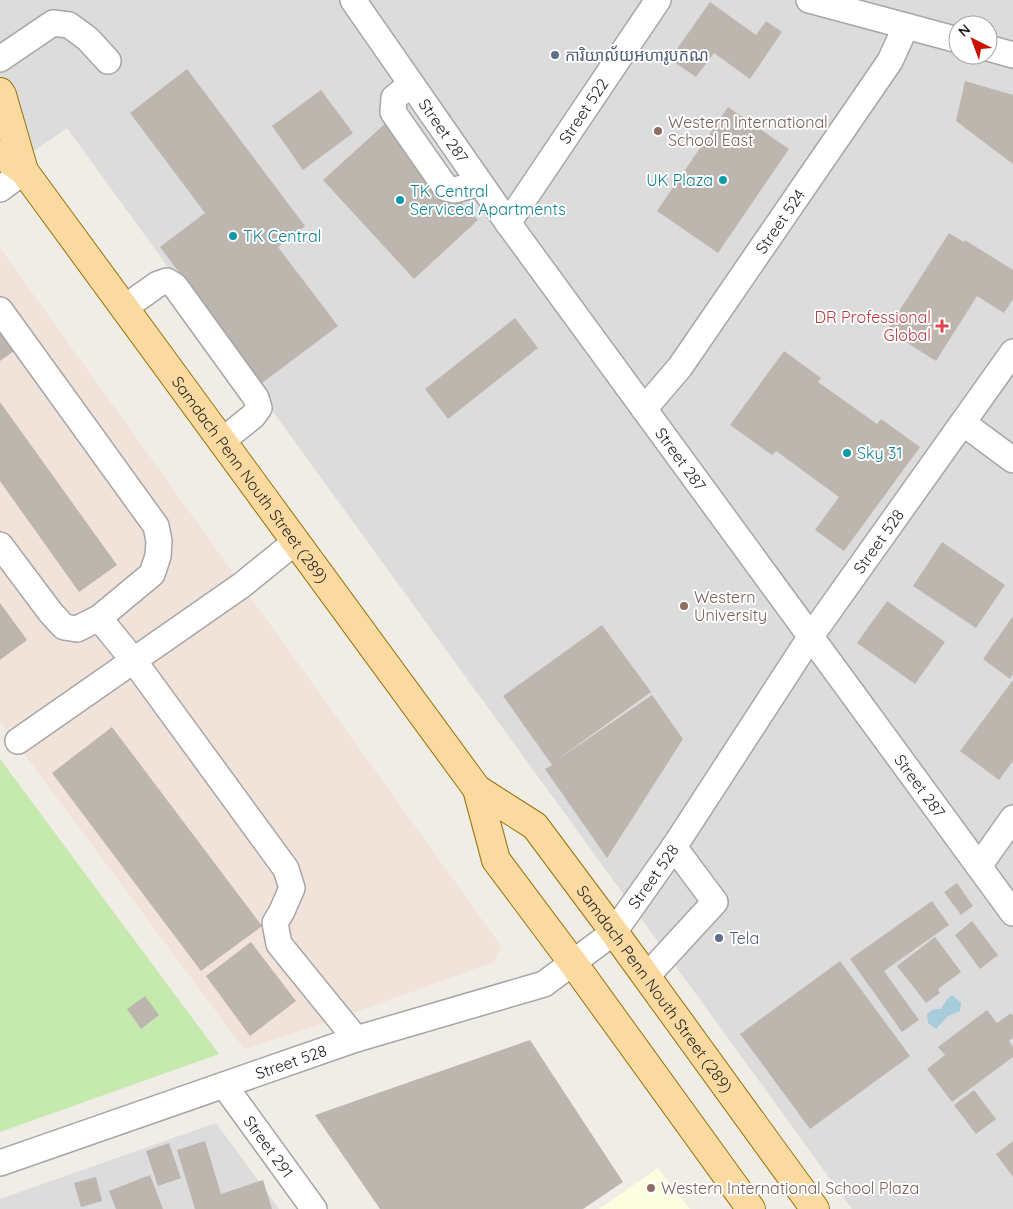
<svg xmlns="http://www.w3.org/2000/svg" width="1013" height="1209" font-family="Quicksand,'Noto Sans Khmer',sans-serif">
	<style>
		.residential { fill: #dddcdc; fill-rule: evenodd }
		.education { fill: #fcfee0 }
		.military { fill: #f1e2da }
		.grass { fill: #c6e9ad }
		.water { fill: #a7ccdc }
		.building { fill: #bcb6af }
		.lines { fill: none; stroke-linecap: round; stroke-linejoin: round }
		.minor-casing { stroke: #a6a6a6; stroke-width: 28 }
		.major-casing { stroke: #987203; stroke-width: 30 }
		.minor { stroke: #fff; stroke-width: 25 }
		.major { stroke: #fadaa1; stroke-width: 28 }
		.service-dot { fill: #5c6f8a; stroke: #fff; stroke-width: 2 }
		.education-dot { fill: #8d6e63; stroke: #fff; stroke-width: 2 }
		.culture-dot { fill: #0f9aa8; stroke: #fff; stroke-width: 2 }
		.health-dot { fill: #e0444e; stroke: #fff; stroke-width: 2 }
		.labels { text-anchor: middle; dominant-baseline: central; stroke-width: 4; stroke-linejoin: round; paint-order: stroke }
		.service-label { font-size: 16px; fill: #4e5e75; stroke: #fff; text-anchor: start }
		.street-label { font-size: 16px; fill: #1f1f1f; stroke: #fff }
		.education-label { font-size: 16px; fill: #785e54; stroke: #fff; text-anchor: start }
		.culture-label { font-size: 16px; fill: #0d838f; stroke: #fff; text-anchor: start }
		.health-label { font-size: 16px; fill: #be3a42; stroke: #fff; text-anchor: end }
	</style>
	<rect width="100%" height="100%" fill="#f0ede6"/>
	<g class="residential">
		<path d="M0,0H1013V1209H852L67,128L0,174ZM958,25H988V55H958Z"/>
		<polygon points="216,1123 279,1209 0,1209 0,1199"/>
	</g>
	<polygon class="education" points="658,1168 690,1209 599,1209"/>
	<polygon class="military" points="0,248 501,946 494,962 339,1018 244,1049 0,721"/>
	<polygon class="grass" points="0,759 219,1054 0,1132"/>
	<polygon class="water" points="952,995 961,1003 960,1011 948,1016 936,1029 928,1023 927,1014 934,1009 941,1009 947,999"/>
	<g class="building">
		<polygon points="710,2 756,35 766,21 782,32 750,79 714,53 696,77 670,59"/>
		<polygon points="187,69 305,226 278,247 338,326 262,383 160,247 205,213 130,113"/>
		<polygon points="965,81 1013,95 1013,164 956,121"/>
		<polygon points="321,90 353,133 303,170 272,126"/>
		<polygon points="728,107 789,149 718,253 657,211"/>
		<polygon points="387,122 478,220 414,279 323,180"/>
		<polygon points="949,233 964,242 965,240 1013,270 1013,299 1004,313 977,296 936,361 887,330"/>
		<polygon points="515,318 538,348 448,419 425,389"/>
		<polygon points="0,332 14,351 0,361"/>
		<polygon points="784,351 821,378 818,382 877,424 881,419 920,447 844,551 815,530 839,497 776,451 772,455 730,425"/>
		<polygon points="0,402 117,565 79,592 0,481"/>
		<polygon points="942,542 1005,585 976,628 913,586"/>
		<polygon points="887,601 945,642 915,684 857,643"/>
		<polygon points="0,603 27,640 0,660"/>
		<polygon points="1013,616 1013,674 1010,679 983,659"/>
		<polygon points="602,625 651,692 554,762 652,695 683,739 607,858 545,769 552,765 503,696"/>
		<polygon points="1013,680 1013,761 999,780 960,751"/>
		<polygon points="112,727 262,926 201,971 52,773"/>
		<polygon points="957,883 973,906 961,915 944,892"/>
		<polygon points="932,901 949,925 884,971 919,1020 902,1032 850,959"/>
		<polygon points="972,921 998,955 980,969 955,935"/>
		<polygon points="935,937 961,972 938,989 940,993 926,1003 897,966"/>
		<polygon points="251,942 296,1001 250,1036 206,976"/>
		<polygon points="840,961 910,1056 810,1129 740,1034"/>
		<polygon points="145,996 159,1015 141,1029 127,1009"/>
		<polygon points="987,1010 997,1023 1011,1013 1013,1016 1013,1038 1009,1041 1013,1047 1013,1057 952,1102 927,1069 945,1055 938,1047"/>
		<polygon points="530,1040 623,1182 583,1209 380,1209 315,1115"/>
		<polygon points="974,1090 996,1119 976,1134 954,1105"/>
		<polygon points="205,1141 221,1194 263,1180 272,1209 195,1209 177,1150"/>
		<polygon points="1013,1141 1013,1177 996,1154"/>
		<polygon points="169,1143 181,1178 158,1186 146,1151"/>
		<polygon points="150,1175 163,1209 116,1209 109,1191"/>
		<polygon points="96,1177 102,1201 81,1207 74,1183"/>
	</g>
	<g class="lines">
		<g class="minor-casing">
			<g id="minor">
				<path id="s1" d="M353,0L508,223L1013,913"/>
				<polyline points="809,0 958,40"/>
				<polyline points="988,48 1013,55"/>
				<polyline points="0,59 53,23 69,25 88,39 108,61"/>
				<polyline points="411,84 394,98 393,112 446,188 455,190 480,183"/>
				<polyline points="0,189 24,171"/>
				<path id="s2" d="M508,223L658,0"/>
				<polyline points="124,308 158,284 167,281 175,286 256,398 259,408 253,416 222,441"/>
				<polyline points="0,310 156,526 159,541 158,556 152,574 99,618 77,629 64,627 51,613 0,545"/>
				<path id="s3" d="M644,409L680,367L890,61L906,26"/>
				<polyline points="963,423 1013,460"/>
				<polyline points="99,618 134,661 286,869 292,888 282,911 275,923 279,944 356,1039"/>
				<polyline points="18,741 242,585 295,542"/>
				<polyline points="979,866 1013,818"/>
				<polyline points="646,977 715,902 674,847"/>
				<path id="s4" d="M224,1085L314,1209"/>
				<path id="s5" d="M0,1163L356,1039L544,984L614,932L674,847L811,636L1013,352"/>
			</g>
		</g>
		<g class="major-casing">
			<g id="major">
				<polyline points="0,92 2,95 24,171"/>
				<path id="s6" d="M0,154L24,171L477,789L496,860L573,963L751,1209"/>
				<path id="s7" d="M477,789L535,826L614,932L815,1209"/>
			</g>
		</g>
		<use href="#minor" class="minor"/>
		<use href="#major" class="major"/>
	</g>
	<g class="service-dot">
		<circle cx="555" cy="55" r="5"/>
		<circle cx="719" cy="938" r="5"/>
	</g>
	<g class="education-dot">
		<circle cx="658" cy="131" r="5"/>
		<circle cx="684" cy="606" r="5"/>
		<circle cx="651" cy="1188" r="5"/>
	</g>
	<g class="culture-dot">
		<circle cx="723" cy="180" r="5"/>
		<circle cx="400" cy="200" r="5"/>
		<circle cx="233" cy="236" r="5"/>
		<circle cx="847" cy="453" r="5"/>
	</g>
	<path class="health-dot" d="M939.5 318.5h5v5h5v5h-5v5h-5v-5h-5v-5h5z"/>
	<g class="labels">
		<g class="service-label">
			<text x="565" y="55">ការិយាល័យអហារូបកណ</text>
			<text x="729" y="938">Tela</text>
		</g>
		<g class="street-label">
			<text stroke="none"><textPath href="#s2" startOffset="135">Street 522</textPath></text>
			<text stroke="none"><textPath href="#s1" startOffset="159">Street 287</textPath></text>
			<text stroke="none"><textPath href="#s3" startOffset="232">Street 524</textPath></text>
			<text stroke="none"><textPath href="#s1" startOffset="564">Street 287</textPath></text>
			<text stroke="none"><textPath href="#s6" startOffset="412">Samdach Penn Nouth Street (289)</textPath></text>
			<text stroke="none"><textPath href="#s5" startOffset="1132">Street 528</textPath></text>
			<text stroke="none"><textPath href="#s1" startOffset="969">Street 287</textPath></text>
			<text stroke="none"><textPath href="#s5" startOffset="728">Street 528</textPath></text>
			<text stroke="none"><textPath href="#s7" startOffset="271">Samdach Penn Nouth Street (289)</textPath></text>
			<text stroke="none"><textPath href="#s5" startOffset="308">Street 528</textPath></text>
			<text stroke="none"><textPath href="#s4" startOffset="76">Street 291</textPath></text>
		</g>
		<g class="education-label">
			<text x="668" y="122">Western International<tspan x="668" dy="18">School East</tspan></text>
			<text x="694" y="597">Western<tspan x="694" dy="18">University</tspan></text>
			<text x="661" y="1188">Western International School Plaza</text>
		</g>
		<g class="culture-label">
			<text x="713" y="180" text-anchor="end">UK Plaza</text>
			<text x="410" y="191">TK Central<tspan x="410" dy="18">Serviced Apartments</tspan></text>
			<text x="243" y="236">TK Central</text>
			<text x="857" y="453">Sky 31</text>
		</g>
		<g class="health-label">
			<text x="931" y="317">DR Professional<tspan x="931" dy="18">Global</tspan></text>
		</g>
	</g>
	<g transform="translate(973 40) rotate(318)"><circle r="24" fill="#ffffff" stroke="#a5a5a5"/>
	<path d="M0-4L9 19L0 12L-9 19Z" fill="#cb1304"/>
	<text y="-8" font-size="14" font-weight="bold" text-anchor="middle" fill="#1f1f1f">N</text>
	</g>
</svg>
